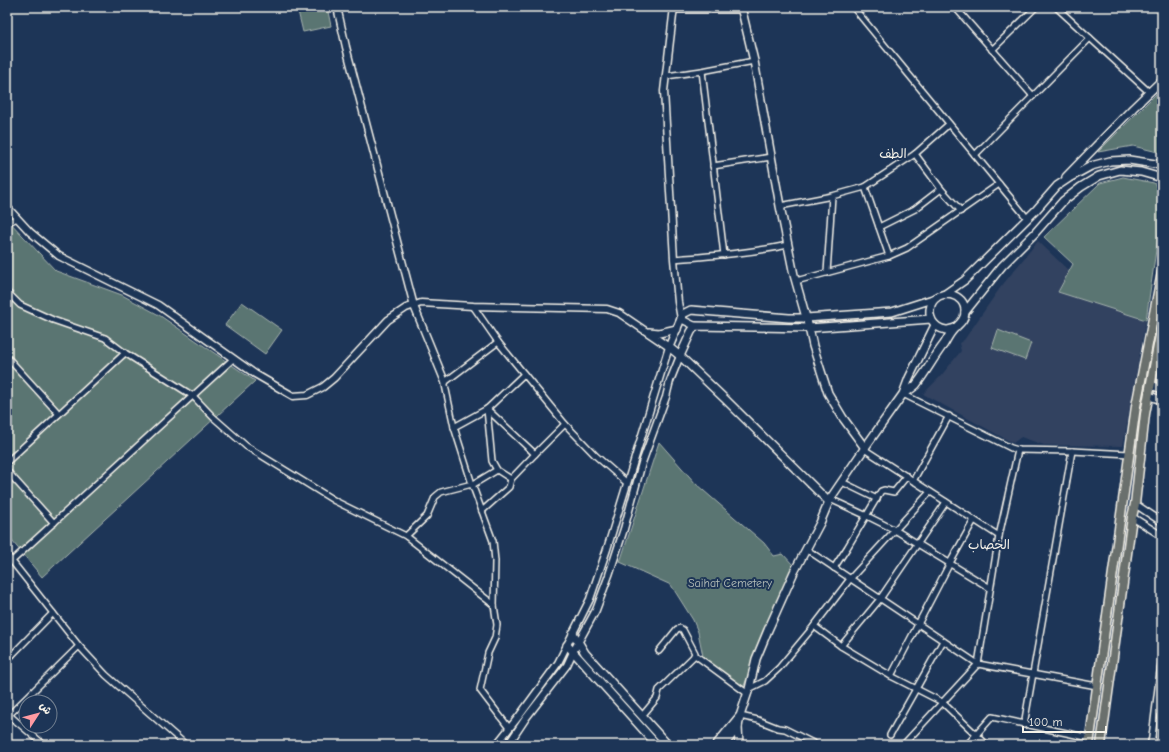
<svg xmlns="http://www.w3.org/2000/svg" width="1169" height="752" font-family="'Comic Neue','Playpen Sans Arabic',sans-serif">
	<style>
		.built { fill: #324260 }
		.green { fill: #5a7572; stroke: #a7b3ad }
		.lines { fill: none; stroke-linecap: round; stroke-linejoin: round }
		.minor-casing { stroke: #f4f1e8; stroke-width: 8 }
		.tertiary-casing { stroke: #f4f1e8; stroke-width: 9 }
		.secondary-casing { stroke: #f4f1e8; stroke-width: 10 }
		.primary-casing { stroke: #f4f1e8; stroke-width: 11 }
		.minor { stroke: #1d3557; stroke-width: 5 }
		.tertiary { stroke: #1d3557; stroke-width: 6 }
		.secondary { stroke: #1d3557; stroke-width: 7 }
		.primary { stroke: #6b706d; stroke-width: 8 }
		.labels { text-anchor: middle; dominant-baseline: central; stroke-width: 4; stroke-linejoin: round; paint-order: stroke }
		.park-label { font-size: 12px; fill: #b6bfb9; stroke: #1d3557 }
		.neighbourhood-label { font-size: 13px; fill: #f4f1e8; stroke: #1d3557 }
	</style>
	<rect width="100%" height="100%" fill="#1d3557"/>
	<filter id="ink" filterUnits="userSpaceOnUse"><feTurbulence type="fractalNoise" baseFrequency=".025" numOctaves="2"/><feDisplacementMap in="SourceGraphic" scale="8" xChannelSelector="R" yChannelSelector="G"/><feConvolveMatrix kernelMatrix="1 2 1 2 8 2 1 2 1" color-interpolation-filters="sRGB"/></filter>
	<g filter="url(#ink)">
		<polygon class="built" points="1038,241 1069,271 1058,292 1146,320 1123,446 1044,445 1021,437 1013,443 923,394 940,377 961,351 959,343 964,340 1000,288"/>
		<g class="green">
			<polygon points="297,7 327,7 331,26 303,32"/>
			<polygon points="1162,88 1162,153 1133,146 1098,152"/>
			<polygon points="1123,177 1154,183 1162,196 1162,208 1146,320 1058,292 1073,264 1044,237 1100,183"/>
			<polygon points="7,219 56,271 122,295 159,315 255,381 42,577 7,535"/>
			<polygon points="242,302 282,330 265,354 225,325"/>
			<polygon points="998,330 1031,343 1025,360 992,348"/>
			<polygon points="659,442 696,484 764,543 774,556 783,554 793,565 743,688 708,663 703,656 698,632 693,620 671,585 620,562"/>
		</g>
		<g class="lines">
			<g class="minor-casing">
				<g id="minor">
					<polyline points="667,7 674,10 742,10"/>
					<polyline points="853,7 1027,218"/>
					<polyline points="955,7 1033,96"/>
					<polyline points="1056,7 1149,92"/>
					<polyline points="992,50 1036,7"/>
					<polyline points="702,71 724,255"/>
					<polyline points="666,76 702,71 754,61"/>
					<polyline points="915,154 941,189 961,211"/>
					<polyline points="975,155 1090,38"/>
					<polyline points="713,166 771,157"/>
					<polyline points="865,187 889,256"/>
					<polyline points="780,206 832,196 865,187 915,154 949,124"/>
					<polyline points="7,223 17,218"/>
					<polyline points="879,227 915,209 941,189"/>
					<path d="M674,259C712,256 751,253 788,245"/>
					<polyline points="827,273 832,196"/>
					<polyline points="796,281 889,256 907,248 999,184"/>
					<polyline points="7,292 20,305 53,320 105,338 125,353 193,396 213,417 246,446 335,501 406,536 494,605"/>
					<polyline points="473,306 498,342 565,424 596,456 627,483"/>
					<polyline points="498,342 445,382 445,385 454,427 472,484 493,541 495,561 494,605 497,625 495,638 488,653 480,690 509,728"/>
					<polyline points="7,357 59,414"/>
					<polyline points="903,394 1011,448 1018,450 1072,451 1130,454"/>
					<polyline points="487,409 492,461 497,470 511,479 535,454 565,424"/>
					<polyline points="487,409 535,454"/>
					<polyline points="454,427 487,409 524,374"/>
					<polyline points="864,449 999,536"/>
					<polyline points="7,462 125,353"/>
					<polyline points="7,471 54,523"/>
					<polyline points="913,481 949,416"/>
					<polyline points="842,482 877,499"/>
					<polyline points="472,485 497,470"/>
					<polyline points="830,499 867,516 895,530 990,588"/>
					<polyline points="482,511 509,487 511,479"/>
					<polyline points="406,536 427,516 435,497 441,492 472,484"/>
					<polyline points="806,549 978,664 1097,686"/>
					<polyline points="7,555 79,646 106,675 186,745"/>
					<polyline points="12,561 233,359"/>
					<polyline points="834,568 847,548 881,491 884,490 894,492 907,476"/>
					<polyline points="814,626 841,646 891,676 942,702 987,745"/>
					<polyline points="841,646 880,599 946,502"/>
					<polyline points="7,649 12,655"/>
					<polyline points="695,655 748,694"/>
					<polyline points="7,660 53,613"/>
					<polyline points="891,676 950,563 974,520"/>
					<polyline points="749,689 765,681 779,668 814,626 850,579 930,492"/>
					<polyline points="642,716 657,698 659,690 693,657 695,653 683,630 680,628 677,629 659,651"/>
					<polyline points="740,716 758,720 778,728 785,729 817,745"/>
					<polyline points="1024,725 1072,451"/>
					<polyline points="890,735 943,641"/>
					<polyline points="1151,741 1162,741"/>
					<polyline points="44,745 9,715 79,646"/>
					<polyline points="903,745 978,664 999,536 1018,450"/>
					<polyline points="967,745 992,717 1090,738"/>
					<polyline points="1151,745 1162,655"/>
				</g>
			</g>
			<g class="tertiary-casing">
				<g id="tertiary">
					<polyline points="337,7 346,47 414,306 445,382"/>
					<polyline points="674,7 664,91 674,259 678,302 681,319 695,326"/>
					<polyline points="7,207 30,232 59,256 158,305 255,374 293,396 307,395 323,387 334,378 388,320 406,308 421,303 473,306 607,309 619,313 669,347 607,549 590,599 558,663 520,715 496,745"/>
					<polyline points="1135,504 1162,522"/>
					<polyline points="1132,517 1162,536"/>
					<polyline points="508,745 526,718 567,665 573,652 596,610 609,575 624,529 642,463 666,397 670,381 680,356"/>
				</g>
			</g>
			<g class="secondary-casing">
				<g id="secondary">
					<polyline points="741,7 754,61 780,206 794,275 809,328 813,346 828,393 843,418 865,448"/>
					<polyline points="1066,177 1133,108 1162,80"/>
					<polyline points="945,294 965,280 1036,210 1057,186 1069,178 1091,166 1110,161 1129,160 1162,165"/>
					<polyline points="965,312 1002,266 1035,233 1063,201 1081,187 1099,176 1120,170 1141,172 1162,178"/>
					<polyline points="649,332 659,333 677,329"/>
					<polyline points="680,356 691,332 695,326 809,328 931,319"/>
					<polyline points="1151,385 1162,389"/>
					<path d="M904,394C908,391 913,388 916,385C926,372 934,357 944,344C947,339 950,333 954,329C959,324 965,320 965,312C966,293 938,287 931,305C927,317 934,328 946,330C949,330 952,329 955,328"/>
					<polyline points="1149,396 1162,400"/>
					<polyline points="829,502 725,399 680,356 669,347 683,314 691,310 789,318 806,318 892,312 936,298"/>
					<polyline points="573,633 585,653 668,745"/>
					<polyline points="567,645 657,745"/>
					<polyline points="716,745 739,717"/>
					<polyline points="724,745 738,727"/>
					<polyline points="739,745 738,727 740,716 749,689 756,659 768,630 794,572 820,523 830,499 864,449 903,394 909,378 935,325"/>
				</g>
			</g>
			<g class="primary-casing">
				<g id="primary">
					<polyline points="1089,745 1136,406 1162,272"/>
					<polyline points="1101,745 1132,517 1135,504 1145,414 1162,325"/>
				</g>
			</g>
			<use href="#minor" class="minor"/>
			<use href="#tertiary" class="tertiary"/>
			<use href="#secondary" class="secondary"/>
			<use href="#primary" class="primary"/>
		</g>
	</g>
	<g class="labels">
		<g class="park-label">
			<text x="730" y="583">Saihat Cemetery</text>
		</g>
		<g class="neighbourhood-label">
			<text x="893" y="153">الطف</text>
			<text x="989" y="544">الخصاب</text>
		</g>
	</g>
	<rect width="1169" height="752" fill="none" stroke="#1d3557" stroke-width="24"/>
	<rect x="12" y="12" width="1145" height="728" fill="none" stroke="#f4f1e8" stroke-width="1.5" filter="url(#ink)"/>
	<g transform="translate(38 714) rotate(54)"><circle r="19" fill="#1d3557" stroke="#738091"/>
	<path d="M0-3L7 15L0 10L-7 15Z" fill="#ff9aa2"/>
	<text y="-6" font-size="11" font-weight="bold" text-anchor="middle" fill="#f4f1e8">ش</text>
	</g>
	<path d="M1023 726v6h83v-6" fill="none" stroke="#f4f1e8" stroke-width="2"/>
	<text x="1029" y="726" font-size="12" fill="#f4f1e8" stroke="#1d3557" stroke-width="3" paint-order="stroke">100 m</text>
</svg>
